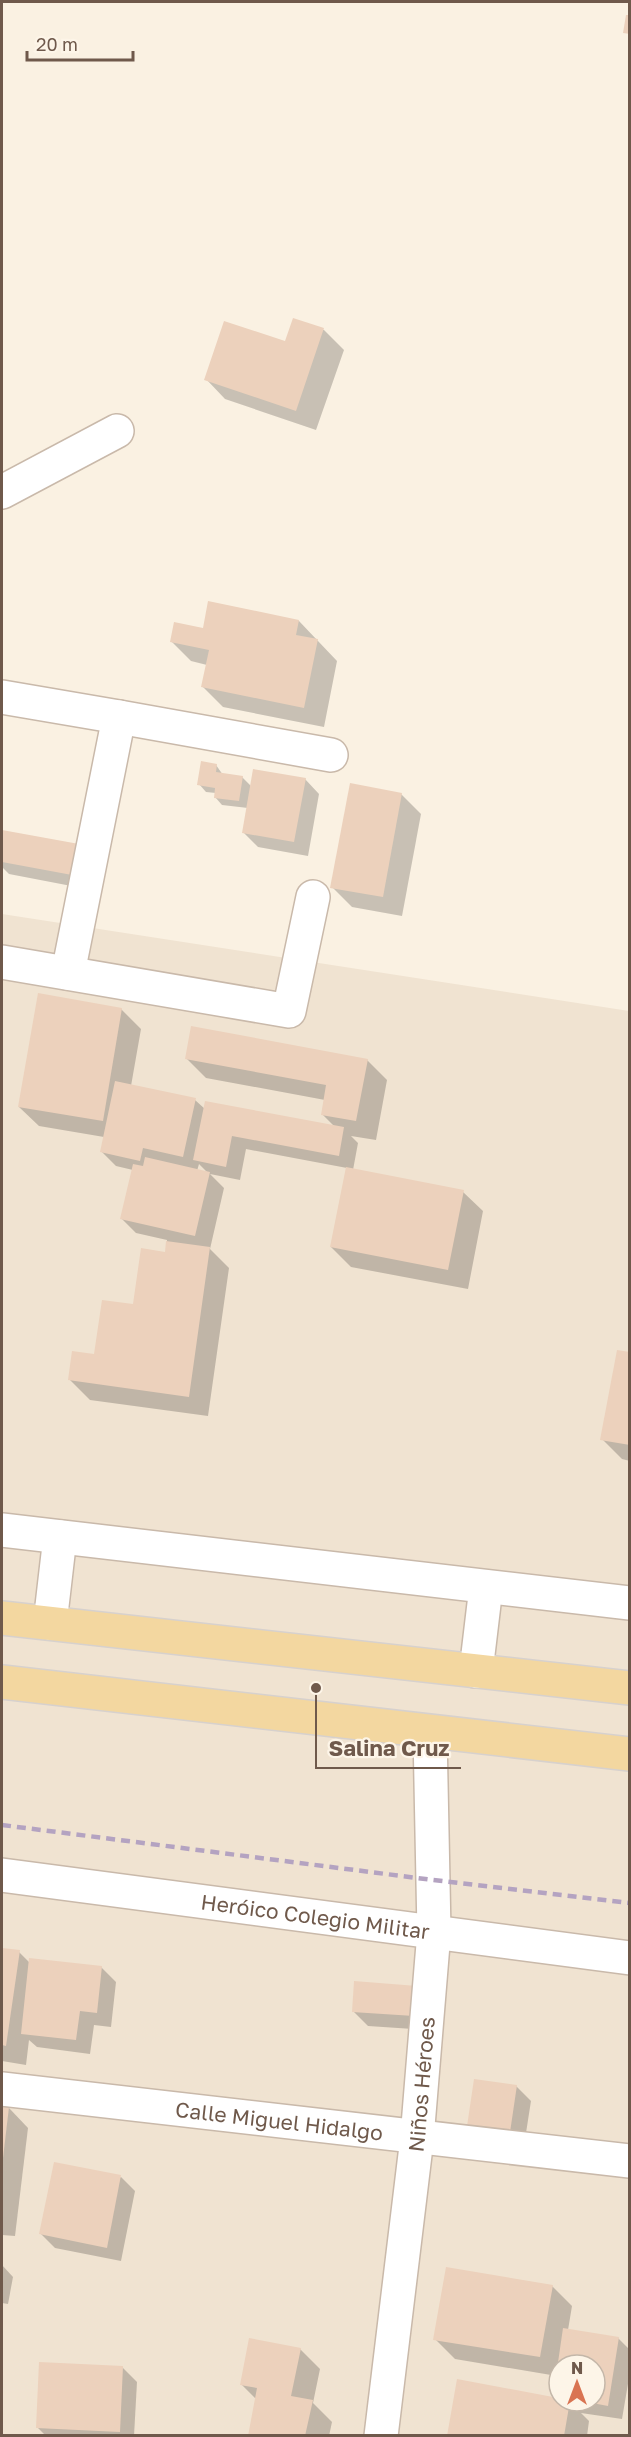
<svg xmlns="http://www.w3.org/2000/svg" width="631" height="2437" font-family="'Golos Text',sans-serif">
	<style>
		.residential { fill: #f0e3d1; fill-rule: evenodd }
		.shadow { fill: #0003; fill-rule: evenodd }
		.building { fill: #ecd1bc }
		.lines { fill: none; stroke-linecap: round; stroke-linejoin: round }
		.minor-casing { stroke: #c9b9aa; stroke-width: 36 }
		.major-casing { stroke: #d7d1cd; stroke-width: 36 }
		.minor { stroke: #fff; stroke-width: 33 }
		.major { stroke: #f3d7a0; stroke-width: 33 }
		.rail { stroke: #b4a3c1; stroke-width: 4.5; stroke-dasharray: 9 6; stroke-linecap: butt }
		.labels { text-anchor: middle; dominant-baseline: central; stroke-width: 4.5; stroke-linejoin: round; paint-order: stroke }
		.street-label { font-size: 21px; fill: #6f594b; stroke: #fdf5e8 }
		.leader { fill: none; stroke: #6f594b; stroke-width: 2 }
		.callout-dot { fill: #6f594b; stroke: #fdf5e8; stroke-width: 2 }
		.callout-label { font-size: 22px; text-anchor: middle; font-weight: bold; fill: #6f594b; stroke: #fdf5e8; stroke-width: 4.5; stroke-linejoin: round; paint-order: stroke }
	</style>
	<rect width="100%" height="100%" fill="#faf1e2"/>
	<path class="residential" d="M2,914L629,1011V2435H2ZM559,2365H595V2401H559Z"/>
	<g class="shadow">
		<polygon points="294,320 324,330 344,350 316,430 225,399 206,379 286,343"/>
		<polygon points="299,621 337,661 324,727 223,707 203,687 207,665 191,661 171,641 204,630"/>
		<polygon points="216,765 223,775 242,777 252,787 305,779 319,794 308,856 258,847 244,833 248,808 222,805 215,797 216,793 206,792 199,784"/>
		<polygon points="401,794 421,814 402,916 352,907 332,887"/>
		<polygon points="2,831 78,845 87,889 9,874 2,867"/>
		<path d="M121,1009L141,1029L131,1086L195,1100L205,1109L335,1127L322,1114L325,1100L206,1078L186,1058L367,1060L387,1080L376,1140L351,1136L358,1143L353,1170L463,1192L483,1211L468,1289L351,1267L331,1247L347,1168L246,1149L240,1180L210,1174L224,1188L210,1249L229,1268L208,1416L90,1400L70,1380L95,1356L134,1305L166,1254L167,1240L136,1233L122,1219L133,1170L116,1166L101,1151L104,1137L39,1126L19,1107ZM199,1164L209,1174L197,1171Z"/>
		<polygon points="630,1353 630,1461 622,1459 602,1439"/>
		<polygon points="2,1949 19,1952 30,1963 101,1967 116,1982 111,2027 94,2025 90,2054 37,2047 29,2040 26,2065 2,2061"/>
		<polygon points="417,1988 428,2030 368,2026 353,2011"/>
		<polygon points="516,2086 531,2101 523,2152 482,2147"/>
		<polygon points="2,2107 9,2108 28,2128 15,2236 2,2235"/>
		<polygon points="121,2177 135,2191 121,2261 55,2248 41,2234"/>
		<polygon points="2,2265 13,2277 8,2304 2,2303"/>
		<path d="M552,2286L572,2306L568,2330L618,2338L630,2350V2372L622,2419L581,2413L589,2421L587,2436H449L554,2398L557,2376L455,2359L435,2339ZM559,2365H595V2401H559Z"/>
		<polygon points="300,2349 320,2369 313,2403 332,2422 329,2436 249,2436 256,2399 241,2384"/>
		<polygon points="122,2367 137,2382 134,2436 46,2436 38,2428"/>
	</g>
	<g class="building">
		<polygon points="626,15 630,15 630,34 623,33"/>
		<polygon points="293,318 324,328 296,411 204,380 224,321 285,341"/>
		<polygon points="208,601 299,620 296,635 318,639 304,708 201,687 209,650 170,642 174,622 203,628"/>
		<polygon points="201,761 217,764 216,772 243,776 239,801 214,798 215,788 197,785"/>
		<polygon points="253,769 306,778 294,842 242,833"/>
		<polygon points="350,783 402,793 383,897 330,888"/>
		<polygon points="2,830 79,844 72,875 2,862"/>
		<polygon points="38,993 122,1008 103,1121 18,1107"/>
		<polygon points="191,1026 368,1059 356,1121 321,1115 326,1085 185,1059"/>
		<polygon points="115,1081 196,1098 183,1157 143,1148 140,1161 100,1152"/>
		<polygon points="205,1101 344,1127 339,1156 232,1136 226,1167 193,1160"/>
		<polygon points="145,1157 210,1172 195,1236 120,1219 133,1164 143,1166"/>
		<polygon points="346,1167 464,1190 448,1270 330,1247"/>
		<polygon points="166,1241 210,1247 189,1397 68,1380 72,1351 94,1354 102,1300 133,1304 141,1248 165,1252"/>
		<polygon points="617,1350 630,1352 630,1445 600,1440"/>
		<polygon points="2,1948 20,1950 6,2046 2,2045"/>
		<polygon points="29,1958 102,1966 97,2013 80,2011 76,2040 21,2034"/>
		<polygon points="354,1981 417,1986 414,2016 352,2012"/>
		<polygon points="474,2079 517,2085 509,2139 466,2133"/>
		<polygon points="2,2106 9,2107 3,2158 2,2158"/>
		<polygon points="54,2162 121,2175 107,2248 39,2234"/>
		<polygon points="446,2267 553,2285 540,2357 433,2340"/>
		<polygon points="563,2328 619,2337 608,2406 587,2402 595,2401 595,2365 559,2365 559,2401 570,2401 564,2436 447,2436 457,2379 553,2397"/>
		<polygon points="249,2338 301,2348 291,2396 313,2400 305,2436 248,2436 257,2388 240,2385"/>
		<polygon points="39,2362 123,2366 120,2432 36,2428"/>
	</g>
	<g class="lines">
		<g class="minor-casing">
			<g id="minor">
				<polyline points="2,492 117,431"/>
				<polyline points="2,697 119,717 68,973"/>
				<polyline points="119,717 331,755"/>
				<polyline points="2,962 289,1011 313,897"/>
				<polyline points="2,1530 630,1603"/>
				<polyline points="50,1623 60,1537"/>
				<polyline points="476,1671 486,1587"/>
				<path id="s1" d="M2,1875L630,1958"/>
				<path id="s2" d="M2,2089L630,2161"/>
				<path id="s3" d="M381,2436L417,2138L434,1932L430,1733"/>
			</g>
		</g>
		<g class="major-casing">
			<g id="major">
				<polyline points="2,1618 630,1688"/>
				<polyline points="2,1682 630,1754"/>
			</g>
		</g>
		<use href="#minor" class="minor"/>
		<use href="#major" class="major"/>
		<polyline class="rail" points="2,1825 433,1880 630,1903"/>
	</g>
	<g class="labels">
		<g class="street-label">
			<text stroke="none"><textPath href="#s1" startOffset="316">Heróico Colegio Militar</textPath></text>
			<text stroke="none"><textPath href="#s3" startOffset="354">Niños Héroes</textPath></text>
			<text stroke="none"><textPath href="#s2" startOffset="279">Calle Miguel Hidalgo</textPath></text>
		</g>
	</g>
	<path class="leader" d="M316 1688L316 1768H461"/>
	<circle class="callout-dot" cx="316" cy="1688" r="6"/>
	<g class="callout-label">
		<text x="389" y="1756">Salina Cruz</text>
	</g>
	<rect width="631" height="2437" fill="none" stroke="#6f594b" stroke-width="6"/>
	<g transform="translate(577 2383)"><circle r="28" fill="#fdf5e8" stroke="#c4b7a9" stroke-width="1.5"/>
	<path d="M0-4.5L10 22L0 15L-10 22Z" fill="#d97452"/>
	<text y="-9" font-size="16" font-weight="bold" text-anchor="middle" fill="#6f594b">N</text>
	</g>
	<path d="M27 51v9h106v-9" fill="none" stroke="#6f594b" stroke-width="3"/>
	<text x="36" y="51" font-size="18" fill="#6f594b" stroke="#fdf5e8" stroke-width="4.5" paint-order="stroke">20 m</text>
</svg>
